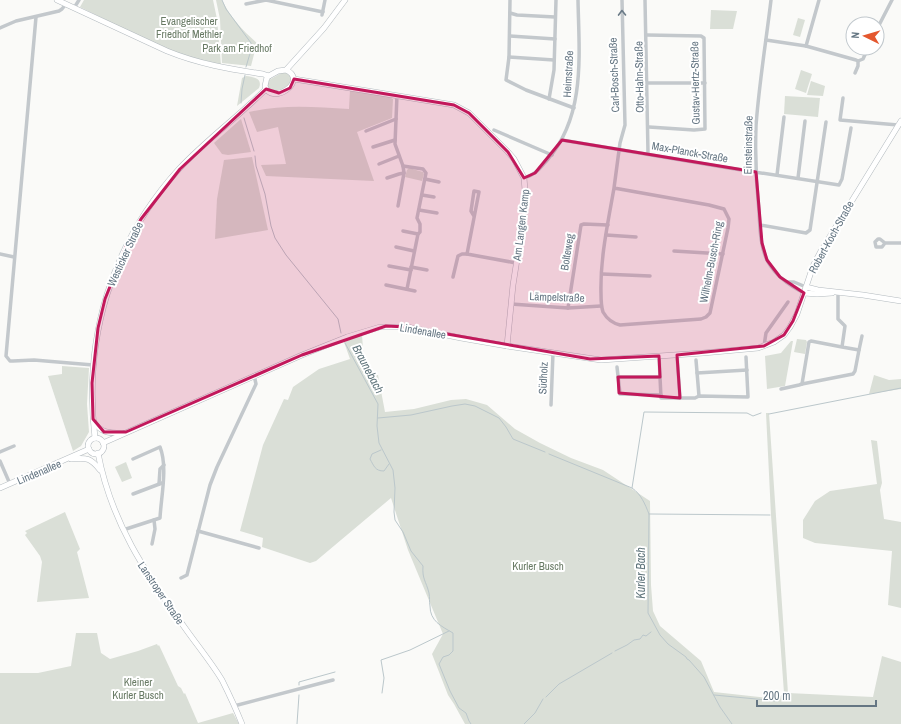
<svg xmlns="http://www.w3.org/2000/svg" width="901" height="724" font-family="'Archivo Narrow',sans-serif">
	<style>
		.green { fill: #dadfd7 }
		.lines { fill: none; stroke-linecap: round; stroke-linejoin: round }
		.stream { stroke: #bbc7cb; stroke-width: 1 }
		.secondary-casing { stroke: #b3babf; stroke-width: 6 }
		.street { stroke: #c3c8cc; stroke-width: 3.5 }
		.secondary { stroke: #fff; stroke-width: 5 }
		.oneway { stroke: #6a7a87 }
		.marked { fill: #c2185b; fill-opacity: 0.2; stroke: #c2185b; stroke-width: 3; stroke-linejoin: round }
		.labels { text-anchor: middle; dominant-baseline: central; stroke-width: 4; stroke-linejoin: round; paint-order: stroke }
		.park-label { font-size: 11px; fill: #687a64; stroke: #fff }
		.street-label { font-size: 11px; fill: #657683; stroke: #fff }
		.water-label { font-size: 12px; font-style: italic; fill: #60757c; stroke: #fff }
	</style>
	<rect width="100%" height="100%" fill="#fafaf8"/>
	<g class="green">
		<path d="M84,0H213L217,19L221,65C171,56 125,29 80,7Z"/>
		<path d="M216,0H222C230,17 243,31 257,43L251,66L222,63L220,19Z"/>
		<polygon points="711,10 737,11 733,29 710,29"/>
		<polygon points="798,18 805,20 800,37 793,35"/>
		<polygon points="801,70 812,74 806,93 795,89"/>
		<polygon points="283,72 288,73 292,78 288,87 278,91 272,92 267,86 269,80"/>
		<path d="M246,76C253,77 263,78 259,88L237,106L242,78Z"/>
		<polygon points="811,81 825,86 823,96 807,95"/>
		<path d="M350,90L387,96L393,99L392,118L357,132L374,181L266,176L261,165L286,164L278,127L257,132L249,112C283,104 315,107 349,109Z"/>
		<polygon points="785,96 820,98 818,117 784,114"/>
		<polygon points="241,119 251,152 228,155 222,154 214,143"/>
		<polygon points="252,157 268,230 215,239 217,199 224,160"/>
		<polygon points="409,168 423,172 424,174 422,181 405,177 407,170"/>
		<polygon points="362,335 364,362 368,376 378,375 385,412 414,409 451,400 466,399 487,405 515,429 540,443 571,458 603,470 650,501 651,585 653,611 660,626 701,661 714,692 777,699 784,693 771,515 766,413 769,413 788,693 873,697 882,656 901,662 901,724 465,724 454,704 448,695 432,654 443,634 408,550 391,498 316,561 310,563 262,547 263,538 240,531 263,445 284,399 288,400 293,387 319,369 350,359 344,342"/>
		<polygon points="797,339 806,340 807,342 805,354 794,352"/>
		<polygon points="791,341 793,341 785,386 767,389 765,356 781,353"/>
		<polygon points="62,366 89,368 87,404 89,432 81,446 73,451 48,376 62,374"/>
		<polygon points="874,375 889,380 901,379 901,389 869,394"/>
		<polygon points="871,440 877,441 882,483 880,490 884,519 901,522 901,608 888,605 892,551 815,543 803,538 803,520 815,501 830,491 877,484"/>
		<polygon points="126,462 132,478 122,482 115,467"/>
		<polygon points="65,512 80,549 77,552 89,598 37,602 42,562 40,556 25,535 27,533 25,531"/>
		<polygon points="76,633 97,633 101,653 110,659 138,651 157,644 158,646 159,645 178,686 181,688 184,694 185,693 198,723 233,713 239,724 0,724 0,673 38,673 71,666"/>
	</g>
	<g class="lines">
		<g class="stream">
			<polyline points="222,0 226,9 251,43 251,50 246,67"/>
			<polyline points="241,103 242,89 245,75"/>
			<polyline points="244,118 254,151"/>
			<polyline points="255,156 256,166 265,194 271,226 275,238 286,255 338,319 341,333"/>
			<path d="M345,343L378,404L377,426L379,443L393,470L395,488L394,512L395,520L403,532L411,551L423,566C422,579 426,581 429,593C430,598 429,601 430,606C430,621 441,626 453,633V651L449,655L443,657L439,664L450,691L459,708L466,713L469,721L471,724"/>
			<polyline points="769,414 901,388"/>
			<polyline points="378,418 411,415 452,406 465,404 475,406 499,418 506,427 513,439 545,452"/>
			<path d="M381,450L372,454L370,459C374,466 375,471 384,471L389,464"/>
			<path d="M549,454L632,488C641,494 645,504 649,514L648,613L660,635L668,644L686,657L687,659L689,660L704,677L720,707L732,724"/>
			<polyline points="632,488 644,412 747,413 753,416 761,413"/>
			<polyline points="649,514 770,515"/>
			<polyline points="615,651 627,645 634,640 640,639 643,635 646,636 651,632"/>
			<polyline points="299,685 299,682 335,672"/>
			<polyline points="382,693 384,678 381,660 410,650 449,631"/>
			<polyline points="714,695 777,701"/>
			<polyline points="546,697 559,684 612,653"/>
			<polyline points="297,724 299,695"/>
			<polyline points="524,724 535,713 543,699"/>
		</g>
		<g class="secondary-casing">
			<g id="secondary">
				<path d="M57,0L167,51C199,64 229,69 263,74L269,76"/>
				<path d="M286,70C309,80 272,107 265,86L267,77L278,71L286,70L324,28L345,0"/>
				<polyline points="294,79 454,105 469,113 508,152 514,159 524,178 526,202 513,285 507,346"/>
				<polyline points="806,287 818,290 863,295 901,301"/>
				<polyline points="804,293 817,294 832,293"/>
				<path d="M94,422C101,433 109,433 122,433"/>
				<path d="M95,438C83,339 111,244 179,169C206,140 238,117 266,89"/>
				<circle cx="96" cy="446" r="8"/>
				<polyline points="103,443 302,355 347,337 380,327 407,327 461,338 507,346 601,360 703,353 758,348 774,342 784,335 790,327 797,314 813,266 821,251 901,121"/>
				<path d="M98,453C111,522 145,572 185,628C197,645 211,662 222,680C229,694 236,709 242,724"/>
				<path d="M71,459C86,458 90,457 100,470"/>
				<polyline points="0,488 89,449"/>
			</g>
		</g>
		<g class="street">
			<polyline points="510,0 509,57 506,80 526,90 574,108"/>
			<polyline points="645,0 648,153"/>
			<path d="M771,0C766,42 759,84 756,126C755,155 756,183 759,211C760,228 760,247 768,262C776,276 790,286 804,293"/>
			<polyline points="246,4 266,0 323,12"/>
			<polyline points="74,8 79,0"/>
			<polyline points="510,13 517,15 555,17"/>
			<polyline points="322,15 325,0"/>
			<polyline points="36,17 6,356 10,361 13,361 34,360 93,365"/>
			<polyline points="0,28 16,21 59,11 62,9 66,4"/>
			<polyline points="877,29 892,0"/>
			<polyline points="647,35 701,36 704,38 705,129 694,130 649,127"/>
			<polyline points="510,36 555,39"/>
			<polyline points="766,40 806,46 856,60 858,61 858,66 855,73"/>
			<polyline points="806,46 819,0"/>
			<polyline points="509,57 554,60"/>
			<polyline points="858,61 863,59 868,48"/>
			<polyline points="648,83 705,83"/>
			<polyline points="397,95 395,144 403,166 404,173 398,206"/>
			<polyline points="843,98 840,120 898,125"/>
			<polyline points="549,99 554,70 556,0"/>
			<polyline points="494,130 552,155"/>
			<polyline points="366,131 396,119"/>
			<polyline points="562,140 729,168 839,185 842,179 851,128"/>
			<polyline points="373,147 395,140"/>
			<polyline points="379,164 399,156"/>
			<polyline points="403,166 423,169 426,173 417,218 420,224 420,232 418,234 407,289"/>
			<polyline points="777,175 784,117"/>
			<polyline points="387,178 399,174 404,173"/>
			<path d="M524,178C537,174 540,168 548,159C586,115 579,54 578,0"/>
			<polyline points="798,178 805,121"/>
			<polyline points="425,179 439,182"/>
			<path d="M614,188C608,223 600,258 601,294C601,300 601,306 603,312C607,319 612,323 620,325L701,319L706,317L710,313L728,228L729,219L724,209L709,205L614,188L620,143L625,125L622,0"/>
			<polyline points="422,195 434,197"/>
			<polyline points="419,210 437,213"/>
			<polyline points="474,216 471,211 474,191 479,192 467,254 516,263"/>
			<polyline points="760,225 806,233 810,230 826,122"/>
			<polyline points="403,231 418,234"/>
			<polyline points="606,235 636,237"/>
			<polyline points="885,243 882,247 876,247 875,242 878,239 880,239 885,243 901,243"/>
			<polyline points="396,247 414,251"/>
			<polyline points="674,251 723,254"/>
			<polyline points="0,254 14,257"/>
			<polyline points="389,266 411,270"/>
			<polyline points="411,267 427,270"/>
			<polyline points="602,274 650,276"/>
			<polyline points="453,277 458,256 462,254 467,254"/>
			<polyline points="787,282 794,282 806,287"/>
			<polyline points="386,285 415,291"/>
			<polyline points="838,292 838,319 845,326 842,347 811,341 809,342 802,384 853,374 855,371 859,350 842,347"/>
			<polyline points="511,304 568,308 601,306"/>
			<polyline points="568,308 581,225 584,224 608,225"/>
			<polyline points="764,346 766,333 788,302"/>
			<polyline points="859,350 862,336"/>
			<polyline points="659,356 660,377"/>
			<polyline points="696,360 699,396"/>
			<polyline points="617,367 620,394 661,395"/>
			<polyline points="697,373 747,370"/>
			<polyline points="618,377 660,377 661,398 680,398 677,355"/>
			<polyline points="781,389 799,385 802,384"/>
			<polyline points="680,398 695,398 699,396 748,397 746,357"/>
			<polyline points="551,405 553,353"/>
			<polyline points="0,452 14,446"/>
			<polyline points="0,461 10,484"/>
			<polyline points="159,484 160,469 164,465"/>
			<polyline points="133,494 162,483"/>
			<path d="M123,530L160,518C161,497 168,467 160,447L133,459"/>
			<polyline points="198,531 259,548"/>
			<polyline points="152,544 155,529 154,520"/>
			<polyline points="181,578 187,575 210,485 217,467 256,384 254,375"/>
			<polyline points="234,706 333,680"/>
		</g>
		<use href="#secondary" class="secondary"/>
	</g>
	<defs><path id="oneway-chevron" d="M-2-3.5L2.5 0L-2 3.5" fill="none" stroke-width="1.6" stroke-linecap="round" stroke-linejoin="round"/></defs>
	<use class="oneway" href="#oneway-chevron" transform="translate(622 13) rotate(-91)"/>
	<path class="marked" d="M294,79L454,105L469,113L508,152L524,178L535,173L562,140L756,172L762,243L767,260L780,277L804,293L793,321L784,335L764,346L677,355L680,398L619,393L618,377H660L659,356L590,359L407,327L386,326L302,355L126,432H104L93,419L92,383L98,328L105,299L127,244L141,219L180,169L266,89L279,93L290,88Z"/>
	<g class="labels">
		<g class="park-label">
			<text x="189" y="21">Evangelischer<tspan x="189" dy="13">Friedhof Methler</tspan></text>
			<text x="237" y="48">Park am Friedhof</text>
			<text x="538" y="566">Kurler Busch</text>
			<text x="138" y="682">Kleiner<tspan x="138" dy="13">Kurler Busch</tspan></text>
		</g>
		<g class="street-label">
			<text transform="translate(568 74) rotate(-87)">Heimstraße</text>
			<text transform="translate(614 75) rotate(-92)">Carl-Bosch-Straße</text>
			<text transform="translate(639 77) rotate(-91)">Otto-Hahn-Straße</text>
			<text transform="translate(695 83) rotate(-91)">Gustav-Hertz-Straße</text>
			<text transform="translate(748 145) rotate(-89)">Einsteinstraße</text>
			<text transform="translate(690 152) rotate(10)">Max-Planck-Straße</text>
			<text transform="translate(521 225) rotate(-83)">Am Langen Kamp</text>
			<text transform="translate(831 237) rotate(-61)">Robert-Koch-Straße</text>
			<text transform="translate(567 252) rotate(-81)">Bolteweg</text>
			<text transform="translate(125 254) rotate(-65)">Westicker Straße</text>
			<text transform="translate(711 262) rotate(-79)">Wilhelm-Busch-Ring</text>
			<text transform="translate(557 297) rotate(2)">Lämpelstraße</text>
			<text transform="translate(423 331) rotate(10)">Lindenallee</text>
			<text transform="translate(543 378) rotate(-87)">Südholz</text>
			<text transform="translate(39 472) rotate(-23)">Lindenallee</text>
			<text transform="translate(161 593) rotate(56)">Lanstroper Straße</text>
		</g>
		<g class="water-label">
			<text transform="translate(368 369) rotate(62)">Braunebach</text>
			<text transform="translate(641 573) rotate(-90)">Kurler Bach</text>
		</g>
	</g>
	<g transform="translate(865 36) rotate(275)"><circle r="19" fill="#ffffff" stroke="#c1c8cd"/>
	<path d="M0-3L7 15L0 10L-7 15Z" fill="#e4572e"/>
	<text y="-6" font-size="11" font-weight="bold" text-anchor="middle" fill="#657683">N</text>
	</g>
	<path d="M757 700v6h119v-6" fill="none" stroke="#657683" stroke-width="2"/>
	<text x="763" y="700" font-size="12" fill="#657683" stroke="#ffffff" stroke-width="3" paint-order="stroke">200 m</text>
</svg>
